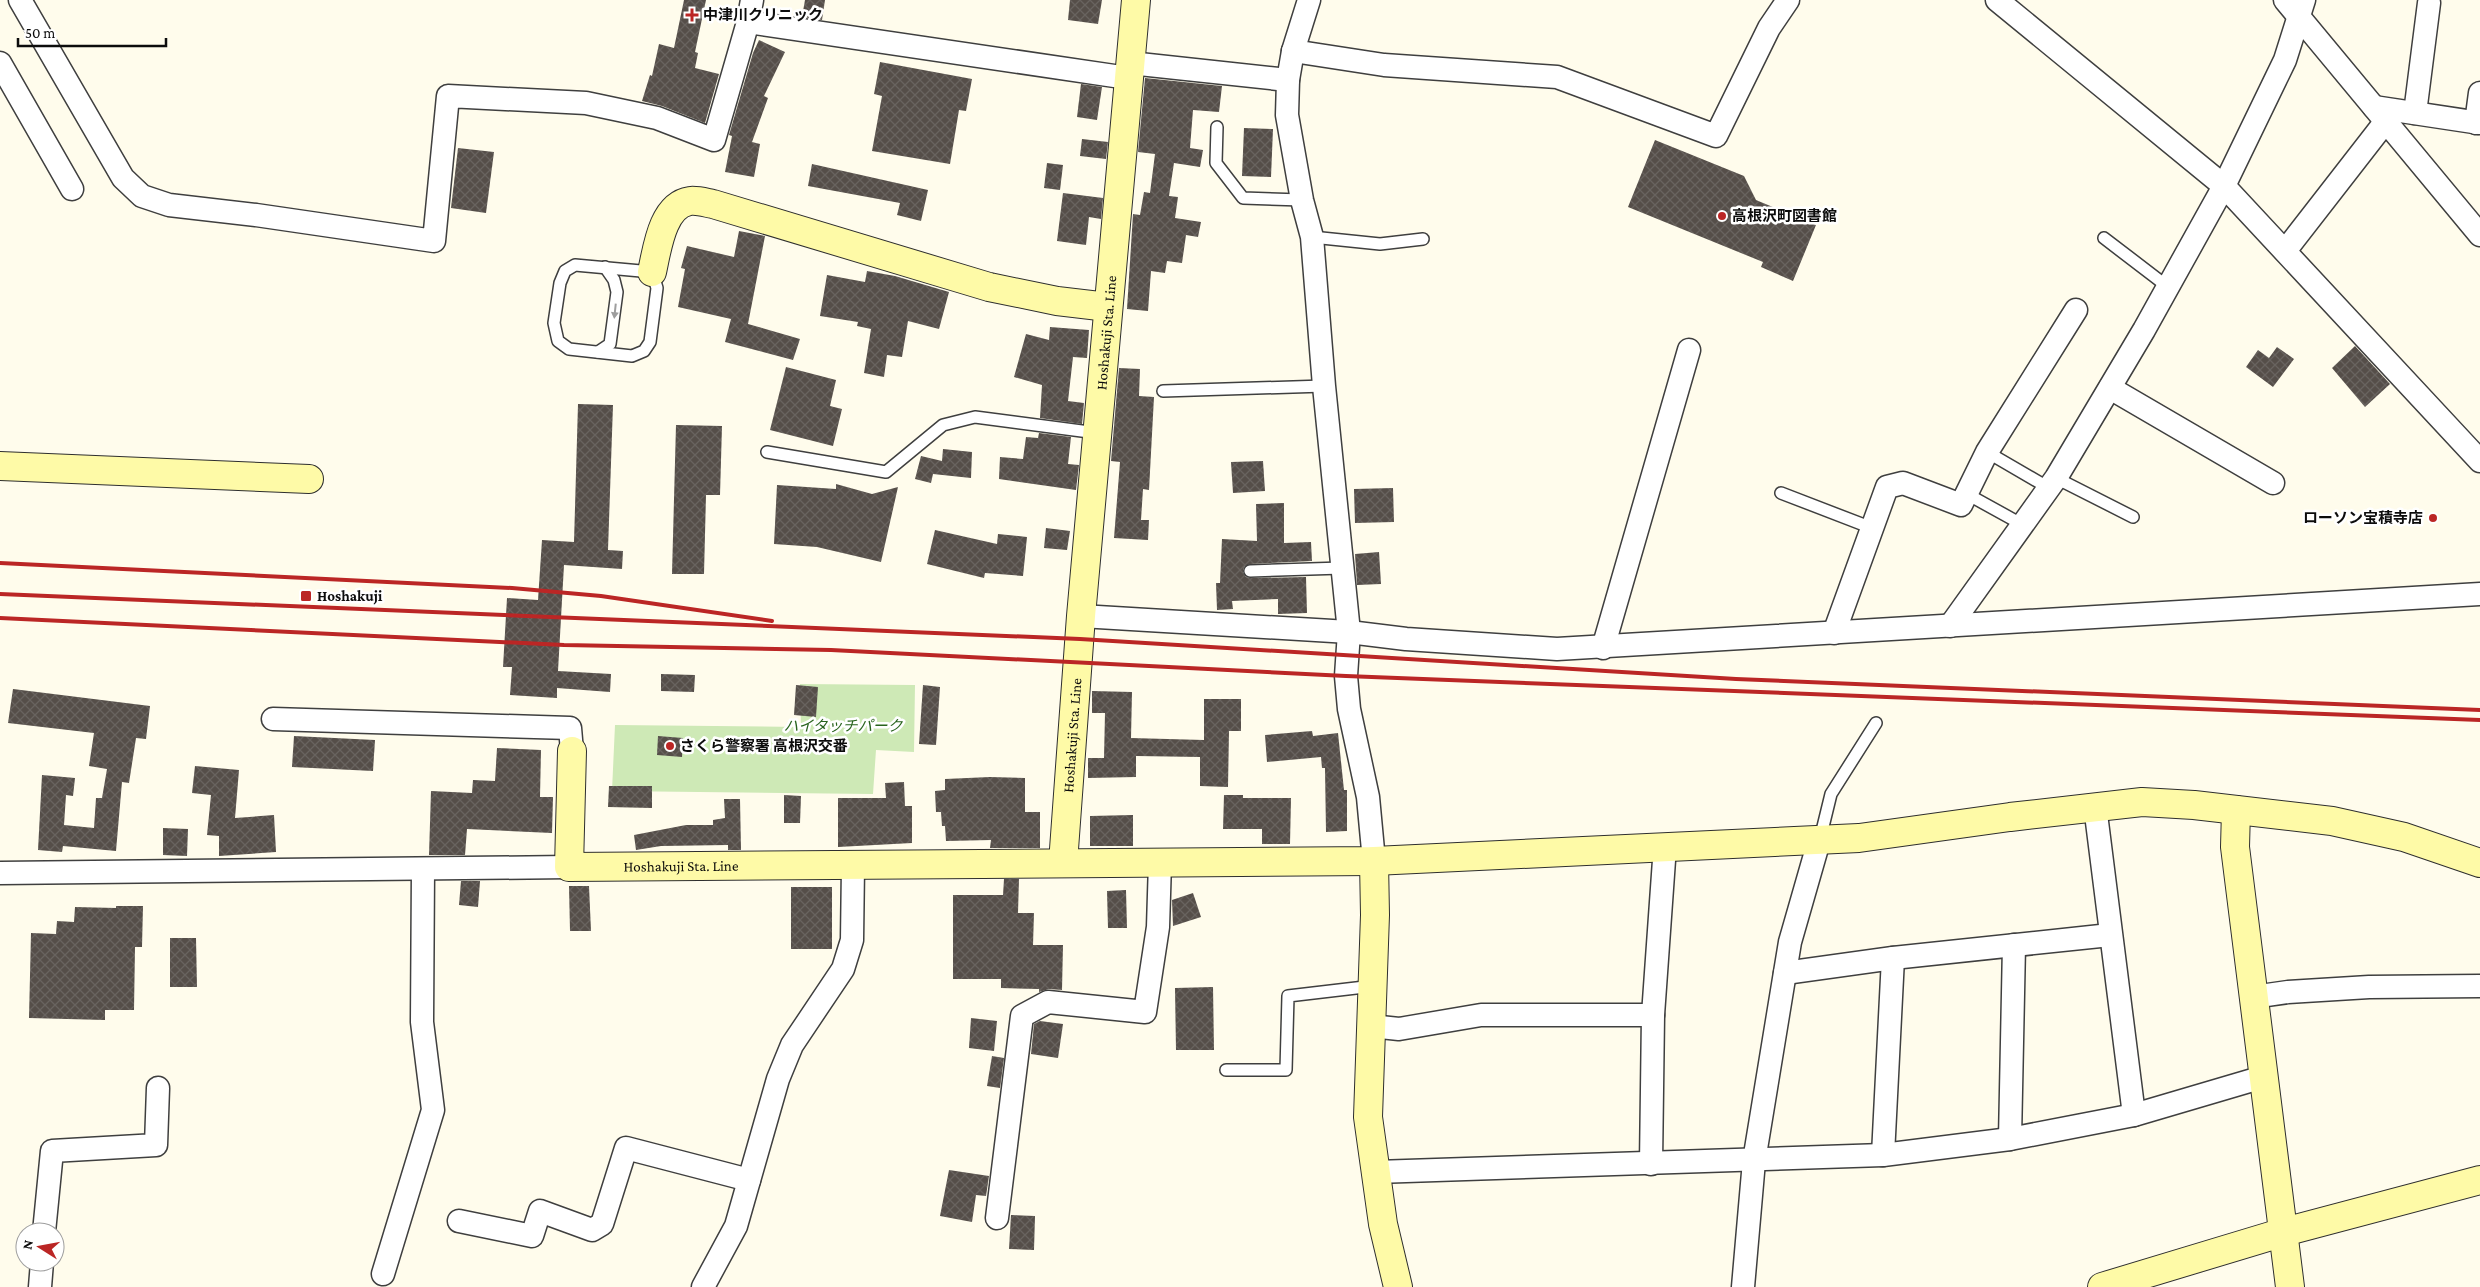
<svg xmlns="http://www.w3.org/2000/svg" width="2480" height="1287" font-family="'Crimson Pro','Noto Sans JP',serif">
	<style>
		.park { fill: #cee9b6 }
		.building { fill: url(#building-cross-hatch) }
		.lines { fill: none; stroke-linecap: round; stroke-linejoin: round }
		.lane-casing { stroke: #3f3f3f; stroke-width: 14 }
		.street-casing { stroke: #3f3f3f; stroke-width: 25 }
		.secondary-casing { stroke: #2e2e2e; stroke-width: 30 }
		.lane { stroke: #fff; stroke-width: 11 }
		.street { stroke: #fff; stroke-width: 22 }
		.secondary { stroke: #fefaa7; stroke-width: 28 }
		.rail { stroke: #bb2625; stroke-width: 4 }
		.oneway { fill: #9e9e9e }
		.poi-dot { fill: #bb2625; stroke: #fff; stroke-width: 2 }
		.labels { text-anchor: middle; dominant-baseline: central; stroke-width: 5; stroke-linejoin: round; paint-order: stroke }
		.poi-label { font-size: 15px; font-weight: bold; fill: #0c0c0c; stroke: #fff; text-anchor: start }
		.street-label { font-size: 15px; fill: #0c0c0c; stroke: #fff }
		.park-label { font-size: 15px; font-style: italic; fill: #28631d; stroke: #fff }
	</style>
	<defs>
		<pattern id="building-cross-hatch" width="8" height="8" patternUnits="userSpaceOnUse" patternTransform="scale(1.25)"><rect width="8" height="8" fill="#554e49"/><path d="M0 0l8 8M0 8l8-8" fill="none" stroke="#68635f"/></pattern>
	</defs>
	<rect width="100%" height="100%" fill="#fffcec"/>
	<polygon class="park" points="800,684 915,685 914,752 876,750 873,794 612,791 615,725 801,727"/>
	<g class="building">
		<polygon points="684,0 706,0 695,52 698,53 695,68 719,74 705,123 662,106 642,101 650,75 652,76 659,44 674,48"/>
		<polygon points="805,0 825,0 822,20 802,17"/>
		<polygon points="1070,0 1102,0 1098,24 1068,20"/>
		<polygon points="759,40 785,52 764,96 768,98 752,142 760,144 754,177 725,172 732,136 729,135 753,53"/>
		<polygon points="880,62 972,79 966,111 959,110 950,164 872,151 882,96 874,94"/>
		<polygon points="1145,78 1222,86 1219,112 1193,110 1190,148 1203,150 1200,167 1174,163 1169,196 1178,197 1175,218 1201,222 1198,237 1186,235 1182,263 1167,261 1165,273 1151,271 1148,311 1127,309 1133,214 1140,215 1144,192 1150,193 1155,154 1138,152"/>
		<polygon points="1081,84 1102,87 1097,120 1077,117"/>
		<polygon points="1244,128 1273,129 1271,177 1242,176"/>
		<polygon points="1082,139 1108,142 1106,159 1080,156"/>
		<polygon points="1655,140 1744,176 1756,200 1816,225 1793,281 1761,267 1763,262 1628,207"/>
		<polygon points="458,148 494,152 486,213 451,208"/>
		<polygon points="1047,163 1063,165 1060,190 1044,188"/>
		<polygon points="812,164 928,190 921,221 897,215 900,203 808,186"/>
		<polygon points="1063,193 1103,198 1101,219 1089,217 1086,245 1057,241"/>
		<polygon points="739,231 765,236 748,324 800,339 793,360 725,342 731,319 678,307 685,269 681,268 687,246 734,257"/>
		<polygon points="867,271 895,276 949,292 939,329 908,321 902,357 887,355 884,377 864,373 871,329 857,326 858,322 820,316 827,275 865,282"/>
		<polygon points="1050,327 1089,330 1087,358 1073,357 1068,401 1084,403 1082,424 1040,418 1042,385 1014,377 1026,334 1049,340"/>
		<polygon points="2355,346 2390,384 2365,407 2332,368"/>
		<polygon points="2277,347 2294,359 2273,387 2246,367 2258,350 2269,358"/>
		<polygon points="786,367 836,380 830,406 842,409 833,446 770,430"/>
		<polygon points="1119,368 1140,369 1139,396 1154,397 1149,490 1143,489 1141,520 1149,520 1148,540 1114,538 1120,462 1111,461"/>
		<polygon points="578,404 613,405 608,550 623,551 622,569 564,565 558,671 611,674 610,692 557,688 557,698 510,695 512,667 503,667 507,598 538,600 542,540 574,542"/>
		<polygon points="676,425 722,426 720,495 706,495 704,574 672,574"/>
		<polygon points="1039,433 1071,437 1068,464 1079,465 1076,490 999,479 1000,457 1023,459 1026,437 1038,438"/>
		<polygon points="943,449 972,452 971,478 933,474 931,483 915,479 921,456 942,461"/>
		<polygon points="1263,461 1265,491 1233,493 1231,462"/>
		<polygon points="836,484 872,494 898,487 881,562 817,547 774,544 777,485 836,489"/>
		<polygon points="1393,488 1394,522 1355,523 1354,489"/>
		<polygon points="1284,503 1284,543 1311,542 1312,561 1250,564 1244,567 1243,572 1246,577 1250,578 1306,577 1307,613 1278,614 1278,599 1232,601 1233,609 1217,610 1216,583 1220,583 1222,539 1257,541 1256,504"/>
		<polygon points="1046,528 1070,531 1067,550 1044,548"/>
		<polygon points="935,530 997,544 998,534 1027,537 1023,576 985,573 984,578 927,564"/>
		<polygon points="1379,552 1381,584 1357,585 1355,554"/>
		<polygon points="661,674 695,675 694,692 661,691"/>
		<polygon points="796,685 818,687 816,717 794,715"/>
		<polygon points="923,685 940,687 936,745 919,744"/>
		<polygon points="13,689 150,706 146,739 136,738 129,783 122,782 116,851 63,846 62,852 38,850 42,775 75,778 73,796 66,795 64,825 94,828 96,798 102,798 107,769 89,766 94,733 8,723"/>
		<polygon points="1092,691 1132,692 1131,738 1204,740 1204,699 1241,699 1241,731 1229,731 1228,787 1200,786 1200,757 1136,756 1136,777 1088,778 1088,758 1104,758 1105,713 1092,713"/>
		<polygon points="1312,731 1313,736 1338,733 1344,790 1347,790 1347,831 1326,832 1325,768 1322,768 1321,757 1267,762 1265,735"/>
		<polygon points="294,736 375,740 373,771 292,767"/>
		<polygon points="658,736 683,738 682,757 657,755"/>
		<polygon points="497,748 541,750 540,797 553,797 552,833 467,829 465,855 429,855 431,791 472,793 473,780 495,781"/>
		<polygon points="195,766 239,770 235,818 274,815 276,852 219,856 219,836 207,835 211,795 192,793"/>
		<polygon points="990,777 1025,778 1025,812 1040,812 1040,848 990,848 991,840 946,841 945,826 942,826 941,812 936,812 935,791 945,790 945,779"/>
		<polygon points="904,782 905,806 912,806 912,843 838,847 838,798 886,798 885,783"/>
		<polygon points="609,786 652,786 652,808 608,807"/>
		<polygon points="784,795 801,796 800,823 784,823"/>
		<polygon points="1224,795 1243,795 1243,798 1291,798 1290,844 1262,844 1262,829 1223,829"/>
		<polygon points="724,799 740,799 741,850 728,850 728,845 661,846 636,850 634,835 686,825 713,825 713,820 725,818"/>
		<polygon points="1133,815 1133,846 1090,846 1090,816"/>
		<polygon points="163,828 188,829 187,856 163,855"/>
		<polygon points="1004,879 1019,879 1018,913 1034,913 1033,945 1063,945 1062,990 1049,989 1039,992 1039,989 1001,988 1001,979 953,979 953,895 1003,895"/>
		<polygon points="461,881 480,881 478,907 459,905"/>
		<polygon points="569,886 589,886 591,931 570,931"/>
		<rect x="791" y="887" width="41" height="62"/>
		<polygon points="1126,890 1127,928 1108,928 1107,891"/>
		<polygon points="1193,893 1201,917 1173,926 1172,900"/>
		<polygon points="116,906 143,906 142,947 135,947 134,1010 105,1010 105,1020 29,1018 31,933 56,934 57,921 74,922 75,907 116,908"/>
		<polygon points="170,938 196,938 197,987 170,987"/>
		<polygon points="1213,987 1214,1050 1176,1050 1175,988"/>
		<polygon points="971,1018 997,1021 994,1051 969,1048"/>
		<polygon points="1040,1021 1063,1024 1058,1058 1031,1054 1034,1024"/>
		<polygon points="992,1056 1004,1058 1000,1088 987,1086"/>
		<polygon points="949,1170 989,1176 986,1196 976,1195 972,1222 940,1216"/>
		<polygon points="1011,1215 1035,1216 1034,1250 1009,1249"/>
	</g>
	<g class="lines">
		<g class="lane-casing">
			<g id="lane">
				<polyline points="1217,127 1216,163 1243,198 1302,200"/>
				<polyline points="1312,237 1380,244 1423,239"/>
				<polyline points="2104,238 2168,287"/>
				<polygon points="575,265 652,272 657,288 650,342 644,351 632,356 569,349 558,341 554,323 560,283 565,271"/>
				<polyline points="598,352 610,344 617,292 614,280 605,267"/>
				<polyline points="1163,391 1324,386"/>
				<polyline points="767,452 886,472 943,425 975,417 1097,433"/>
				<polyline points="1987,452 2049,488"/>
				<polyline points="2056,478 2133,517"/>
				<polyline points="1781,493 1872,528"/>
				<polyline points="1967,494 2023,525"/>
				<polyline points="1250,571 1342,568"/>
				<polyline points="1820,839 1831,794 1876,723"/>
				<polyline points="1226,1070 1286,1070 1288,996 1373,986"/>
			</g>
		</g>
		<g class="street-casing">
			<g id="street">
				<polyline points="20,0 123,178 142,196 169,205 256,215 434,241 448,96 586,103 657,118 714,140 748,22 752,0"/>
				<polyline points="1309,0 1293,51 1288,80 1287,115 1302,200 1312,237 1324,386 1349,632 1346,676 1349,709 1368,797 1374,861"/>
				<polyline points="1997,0 2224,186 2480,461"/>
				<polyline points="2285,0 2480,235"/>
				<polyline points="748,22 1128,78"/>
				<polyline points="1293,51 1384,65 1557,77 1716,136 1769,28 1788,0"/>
				<polyline points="0,63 72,189"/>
				<polyline points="1130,63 1288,80"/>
				<polyline points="2374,107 2480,123"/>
				<polyline points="2415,113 2429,3"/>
				<polyline points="2476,123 2480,93"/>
				<polyline points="2285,251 2386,121"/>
				<polyline points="2110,388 2273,483"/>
				<polyline points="1081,616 1349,632 1406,639 1557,649 2480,594"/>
				<polyline points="1950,626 2056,478 2144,330 2224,186 2285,60 2304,0"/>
				<polyline points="1834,633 1887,487 1903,483 1961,505 1987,452 2076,310"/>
				<polyline points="1603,648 1689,350"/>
				<polyline points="273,719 570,728 572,751"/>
				<polyline points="0,873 569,867"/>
				<polyline points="1785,973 1893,958 2110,935"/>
				<polyline points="2253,997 2288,992 2369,987 2480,986"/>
				<polyline points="1653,1015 1665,846"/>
				<polyline points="1371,1026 1399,1029 1481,1015 1653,1015 1651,1164"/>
				<polyline points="2134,1115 2263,1077"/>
				<polyline points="2010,1139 2014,945"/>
				<polyline points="1883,1155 1893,958"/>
				<polyline points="1376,1172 1883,1155 2010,1139 2134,1115 2095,806"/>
				<polyline points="997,1218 1022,1016 1048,1002 1145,1012 1158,927 1160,862"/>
				<polyline points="459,1221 532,1236 540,1211 592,1230 602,1224 626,1148 749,1180"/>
				<polyline points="44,1232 52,1151 156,1145 158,1088"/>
				<polyline points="383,1274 433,1110 422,1022 423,869"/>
				<polyline points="40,1287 42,1262"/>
				<polyline points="703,1287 736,1226 778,1079 792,1045 843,969 852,940 853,866"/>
				<polyline points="1743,1287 1754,1161 1790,942 1819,841"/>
			</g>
		</g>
		<g class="secondary-casing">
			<g id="secondary">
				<path d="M652,272C657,250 662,205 690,201C697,200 707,203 713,204L989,287L1057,301L1108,307"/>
				<polyline points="0,466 309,479"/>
				<path id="s1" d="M572,751L569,867L1374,861L1859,838L2010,817L2142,802L2194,805L2332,821L2404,837L2480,863"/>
				<polyline points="2236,810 2235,847 2290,1287"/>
				<polyline points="1374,861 1375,915 1368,1117 1383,1224 1398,1287"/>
				<path id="s2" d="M1063,863L1081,616L1136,0"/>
				<polyline points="2102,1287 2284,1232 2480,1180"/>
			</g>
		</g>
		<use href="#lane" class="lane"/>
		<use href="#street" class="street"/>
		<use href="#secondary" class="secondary"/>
		<g class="rail">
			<polyline points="0,563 512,588 601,596 772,621"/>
			<polyline points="0,594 1080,639 1736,679 2480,710"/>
			<polyline points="0,618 564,645 831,650 1346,676 2480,720"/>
		</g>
	</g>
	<defs><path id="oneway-solid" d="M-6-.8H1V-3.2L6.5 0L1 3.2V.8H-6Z" transform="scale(1.25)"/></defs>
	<use class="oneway" href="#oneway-solid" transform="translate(615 311) rotate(96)"/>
	<g class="poi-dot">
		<path d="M689.5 7.5h5v5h5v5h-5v5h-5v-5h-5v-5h5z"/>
		<circle cx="1722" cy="216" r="5"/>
		<circle cx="2433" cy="518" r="5"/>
		<rect x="300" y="590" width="12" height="12" rx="2.5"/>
		<circle cx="670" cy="746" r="5"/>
	</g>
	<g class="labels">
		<g class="poi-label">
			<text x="703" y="15">中津川クリニック</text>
			<text x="1732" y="216">高根沢町図書館</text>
			<text x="2423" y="518" text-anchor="end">ローソン宝積寺店</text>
			<text x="317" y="596">Hoshakuji</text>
			<text x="680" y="746">さくら警察署 高根沢交番</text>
		</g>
		<g class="street-label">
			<text stroke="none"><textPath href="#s2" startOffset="532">Hoshakuji Sta. Line</textPath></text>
			<text stroke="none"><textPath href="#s2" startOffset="128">Hoshakuji Sta. Line</textPath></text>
			<text stroke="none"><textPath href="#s1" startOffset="228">Hoshakuji Sta. Line</textPath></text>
		</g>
		<g class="park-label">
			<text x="843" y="726">ハイタッチパーク</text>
		</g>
	</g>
	<g transform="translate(40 1247) rotate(281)"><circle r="24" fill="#ffffff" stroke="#9e9e9e"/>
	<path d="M0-4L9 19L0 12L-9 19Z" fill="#bb2625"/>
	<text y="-8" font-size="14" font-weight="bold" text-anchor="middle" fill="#0c0c0c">N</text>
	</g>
	<path d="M18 38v8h148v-8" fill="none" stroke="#0c0c0c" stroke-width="2.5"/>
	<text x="25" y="38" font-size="15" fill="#0c0c0c" stroke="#ffffff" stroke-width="4" paint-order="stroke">50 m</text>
</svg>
